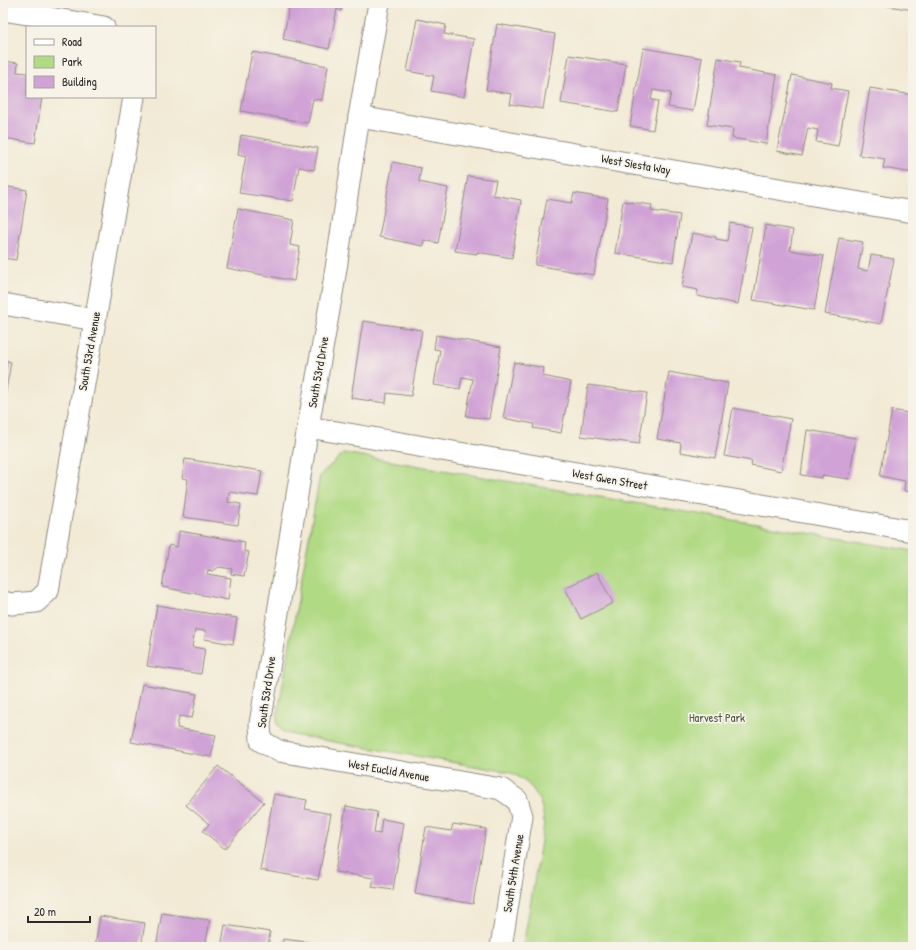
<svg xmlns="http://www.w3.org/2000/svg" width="916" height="950" font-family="'Patrick Hand',sans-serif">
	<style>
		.green { fill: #b1da84; stroke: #6e8258 }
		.building { fill: #d0a2d6 }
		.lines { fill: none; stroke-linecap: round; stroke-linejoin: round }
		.minor-casing { stroke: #8e8a80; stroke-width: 23 }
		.minor { stroke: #fff; stroke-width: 21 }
		.labels { text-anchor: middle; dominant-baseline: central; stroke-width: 3.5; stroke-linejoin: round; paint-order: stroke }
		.street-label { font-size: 12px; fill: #2b2b2b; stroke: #f7f3e8 }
		.park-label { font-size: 12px; fill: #4c5741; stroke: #f7f3e8 }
	</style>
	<rect width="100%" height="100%" fill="#f7f3e8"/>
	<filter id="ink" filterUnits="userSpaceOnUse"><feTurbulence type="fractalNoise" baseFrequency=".025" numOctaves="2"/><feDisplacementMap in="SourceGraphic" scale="8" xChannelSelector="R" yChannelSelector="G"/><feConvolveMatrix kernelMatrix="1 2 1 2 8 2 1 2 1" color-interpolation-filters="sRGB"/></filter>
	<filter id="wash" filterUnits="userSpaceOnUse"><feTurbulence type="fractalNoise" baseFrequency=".012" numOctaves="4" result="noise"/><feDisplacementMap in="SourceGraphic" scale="16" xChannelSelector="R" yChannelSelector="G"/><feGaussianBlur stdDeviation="0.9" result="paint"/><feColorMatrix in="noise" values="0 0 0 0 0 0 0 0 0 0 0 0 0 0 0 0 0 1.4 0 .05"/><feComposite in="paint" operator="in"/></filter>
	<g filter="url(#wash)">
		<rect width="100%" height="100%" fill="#f2ead5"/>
		<path class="green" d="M344,453L913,551V947H523L544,824C543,798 533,783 509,772L293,735L283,732L277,724V718L320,475Z"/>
		<g id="blocks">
			<g class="building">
				<polygon points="290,3 343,3 341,11 337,9 329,49 283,39"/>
				<polygon points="883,3 913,3 913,10 882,5"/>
				<polygon points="417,19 446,25 444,34 474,39 464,97 431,91 434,76 407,71"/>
				<polygon points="497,24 555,34 543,109 510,104 512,94 486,90"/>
				<polygon points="643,48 702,58 693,111 668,107 671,93 653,90 651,100 658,101 653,130 630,126"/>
				<polygon points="252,52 328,66 322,100 313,99 308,123 241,111"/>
				<polygon points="569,55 626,64 618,112 561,103"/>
				<polygon points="718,58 740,62 739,68 777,75 766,144 732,138 733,129 707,125"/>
				<polygon points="3,61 18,63 17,72 27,73 27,97 42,97 35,143 3,138"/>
				<polygon points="792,75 832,83 831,88 848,91 838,146 816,142 818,130 808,128 802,156 777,151"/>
				<polygon points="870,88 913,95 913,173 883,168 885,159 859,155"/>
				<polygon points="241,135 318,148 314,170 299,167 293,201 239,193 246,156 238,154"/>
				<polygon points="393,162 421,168 419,182 448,188 438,243 424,240 423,246 379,237"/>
				<polygon points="468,176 496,180 493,195 521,200 512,258 477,252 477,254 455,251"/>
				<polygon points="3,186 27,190 16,260 3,258"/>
				<polygon points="574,193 608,199 594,275 535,265 547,199 572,203"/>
				<polygon points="623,201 652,205 651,211 680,215 673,262 615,253"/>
				<polygon points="238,209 294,220 290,245 300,247 294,281 227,268"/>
				<polygon points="730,223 752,227 738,304 697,296 698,290 682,287 692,233 716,237 716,239 727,241"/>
				<polygon points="766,225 793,230 790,250 824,256 814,310 753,300"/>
				<polygon points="839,238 863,242 858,269 868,271 871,255 894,259 881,324 825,314"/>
				<polygon points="912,317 913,317 913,330 910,329"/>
				<polygon points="363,321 422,330 411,396 387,393 386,403 351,398"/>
				<polygon points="436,335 501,347 489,419 466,416 473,379 462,377 460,389 434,385 440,350 434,349"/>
				<polygon points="3,360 11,362 4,402 3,402"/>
				<polygon points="514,362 544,368 543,376 571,382 561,433 533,428 534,424 503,418"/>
				<polygon points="669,372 728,383 715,458 680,452 681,443 657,439"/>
				<polygon points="588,385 647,393 639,444 581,436"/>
				<polygon points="733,408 791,419 781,471 751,465 752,461 724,456"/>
				<polygon points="892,410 913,414 913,492 904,491 905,481 880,476"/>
				<polygon points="807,430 856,438 849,479 822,475 822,478 801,475"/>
				<polygon points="185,459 262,471 258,496 229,492 228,502 241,504 238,525 183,517 188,479 182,478"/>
				<polygon points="179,531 245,542 244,551 249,552 244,576 231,574 232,569 219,567 213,571 208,570 207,574 231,578 228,600 162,587 169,545 177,547"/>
				<polygon points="597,572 613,603 581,619 565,588"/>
				<polygon points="157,605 237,618 233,644 204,639 206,631 195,630 192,647 205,649 201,674 147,666"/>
				<polygon points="142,684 197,694 192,718 179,716 177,728 216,735 211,757 131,742"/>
				<polygon points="218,766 264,802 225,849 203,831 209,824 186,805"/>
				<polygon points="274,794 307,800 305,809 331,814 318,880 260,870"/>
				<polygon points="346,806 377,812 374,833 380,834 382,819 404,823 393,890 372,887 374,878 335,872"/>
				<polygon points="453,824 486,829 473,904 415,894 426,827 451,831"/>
				<polygon points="162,913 210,920 205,947 156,947"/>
				<polygon points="100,916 145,923 141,947 95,947"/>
				<polygon points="225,925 270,932 268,947 221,947"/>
				<polygon points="283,939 330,945 330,947 282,947"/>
			</g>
		</g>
	</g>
	<g filter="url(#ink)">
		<use href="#blocks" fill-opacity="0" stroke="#8e8a80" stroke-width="1"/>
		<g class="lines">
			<g class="minor-casing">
				<g id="minor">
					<polyline points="379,3 359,117 333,288 308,427 260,724 261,741 279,751 501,789 517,800 522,816 501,947"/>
					<polyline points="3,10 104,27"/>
					<polyline points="359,117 913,212"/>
					<polyline points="3,304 95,320"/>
					<polyline points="308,427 913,531"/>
					<polyline points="3,602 12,604 36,602 48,591 134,97"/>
				</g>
			</g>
			<use href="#minor" class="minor"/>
		</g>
	</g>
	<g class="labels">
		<g class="street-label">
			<text transform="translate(636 164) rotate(10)">West Siesta Way</text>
			<text transform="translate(89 351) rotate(-80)">South 53rd Avenue</text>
			<text transform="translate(318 372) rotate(-80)">South 53rd Drive</text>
			<text transform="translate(610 479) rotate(10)">West Gwen Street</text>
			<text transform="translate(266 692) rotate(-82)">South 53rd Drive</text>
			<text transform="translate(389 770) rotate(10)">West Euclid Avenue</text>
			<text transform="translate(513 873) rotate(-81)">South 54th Avenue</text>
		</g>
		<g class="park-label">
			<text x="717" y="717">Harvest Park</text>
		</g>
	</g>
	<rect width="916" height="950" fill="none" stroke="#f7f3e8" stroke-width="16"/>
	<rect x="26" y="26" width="130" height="72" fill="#f7f3e8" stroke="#a5a39c"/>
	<rect x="34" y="39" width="20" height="6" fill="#ffffff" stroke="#a5a39c"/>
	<text x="62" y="46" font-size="12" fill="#2b2b2b">Road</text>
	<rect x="34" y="56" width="20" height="12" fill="#b1da84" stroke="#a5a39c"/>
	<text x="62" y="66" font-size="12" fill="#2b2b2b">Park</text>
	<rect x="34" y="76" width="20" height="12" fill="#d0a2d6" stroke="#a5a39c"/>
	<text x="62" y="86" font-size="12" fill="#2b2b2b">Building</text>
	<path d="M28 916v6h62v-6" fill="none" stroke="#2b2b2b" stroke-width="2"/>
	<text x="34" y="916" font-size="12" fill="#2b2b2b" stroke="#f7f3e8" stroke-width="3" paint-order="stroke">20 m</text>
</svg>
